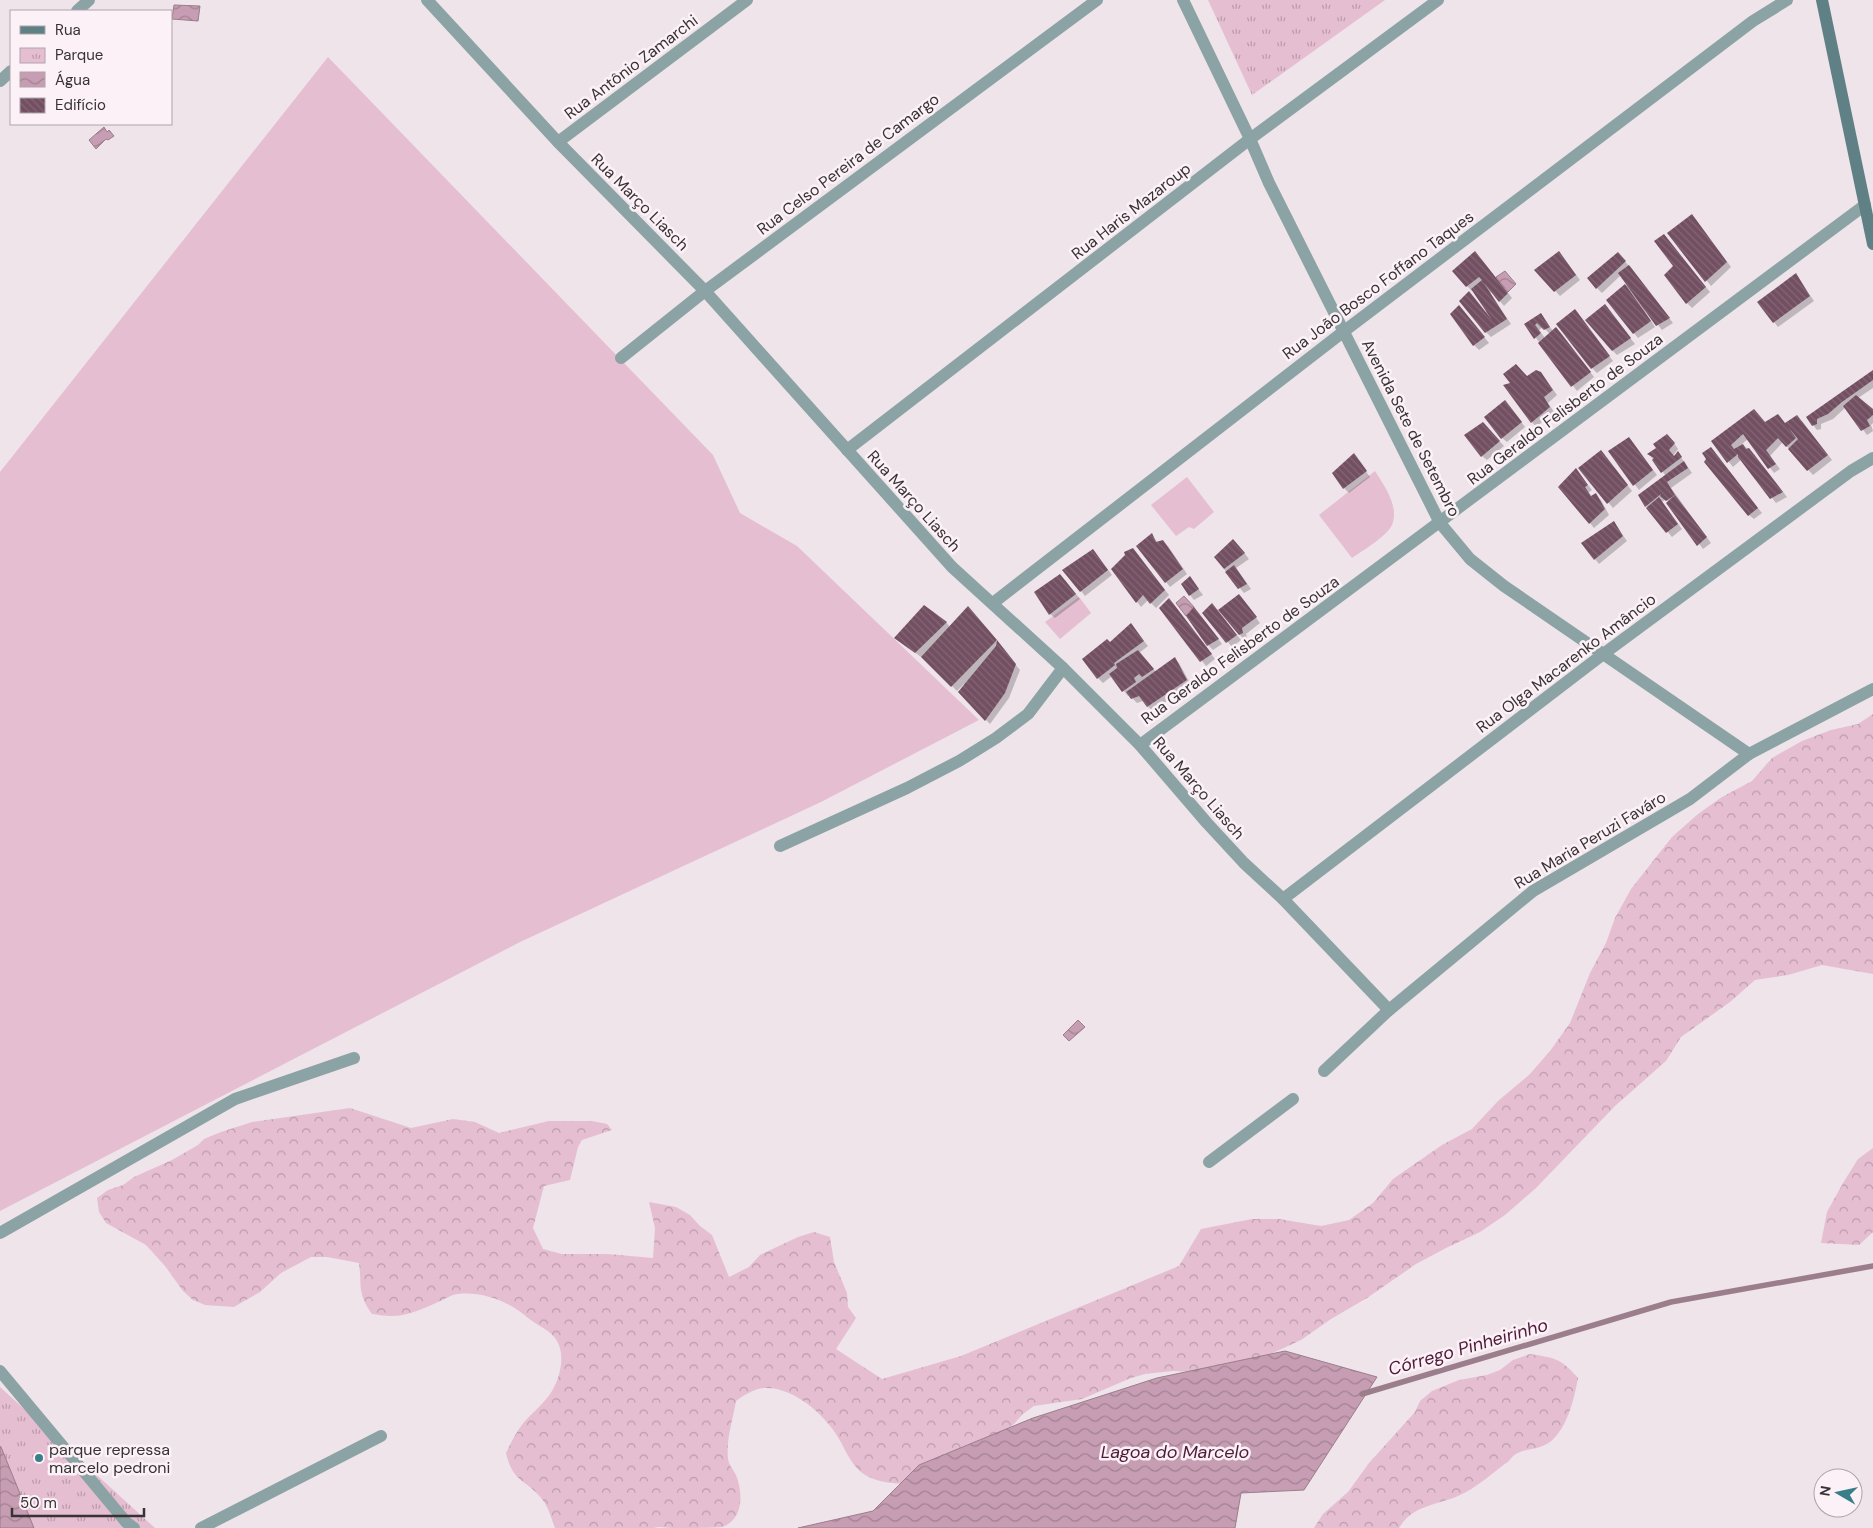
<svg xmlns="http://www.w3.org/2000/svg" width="1873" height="1528" font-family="'DM Sans',sans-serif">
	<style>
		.grass { fill: #e6bed2 }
		.forest { fill: url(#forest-crowns) }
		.park { fill: url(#park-tufts) }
		.water { fill: url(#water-waves); stroke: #9b7d8c }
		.shadow { fill: #0003; fill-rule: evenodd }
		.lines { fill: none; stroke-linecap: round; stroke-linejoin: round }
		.stream { stroke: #9b7d8c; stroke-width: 5.5 }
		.building { fill: url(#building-back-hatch) }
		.street { stroke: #8ca3a5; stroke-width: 12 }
		.secondary { stroke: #5f8185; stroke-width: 12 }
		.poi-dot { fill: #387f88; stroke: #fcf1f6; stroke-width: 2 }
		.labels { text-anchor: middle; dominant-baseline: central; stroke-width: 5; stroke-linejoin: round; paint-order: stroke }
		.street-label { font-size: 16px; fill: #373335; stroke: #fcf1f6 }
		.poi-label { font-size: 16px; fill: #373335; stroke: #fcf1f6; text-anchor: start }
		.water-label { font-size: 18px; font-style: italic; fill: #4d1a39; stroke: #fcf1f6 }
	</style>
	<defs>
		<pattern id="forest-crowns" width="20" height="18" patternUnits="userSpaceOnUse" patternTransform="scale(1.25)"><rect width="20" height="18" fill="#e6bed2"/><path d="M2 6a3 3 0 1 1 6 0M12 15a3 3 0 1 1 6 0" fill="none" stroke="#bb9bab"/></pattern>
		<pattern id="park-tufts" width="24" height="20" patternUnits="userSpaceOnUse" patternTransform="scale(1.25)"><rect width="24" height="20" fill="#e6bed2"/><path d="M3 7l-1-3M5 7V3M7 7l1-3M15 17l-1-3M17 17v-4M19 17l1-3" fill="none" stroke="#bb9bab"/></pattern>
		<pattern id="water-waves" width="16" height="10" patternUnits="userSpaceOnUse" patternTransform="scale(1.25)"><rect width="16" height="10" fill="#c69db2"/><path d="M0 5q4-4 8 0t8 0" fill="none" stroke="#a28192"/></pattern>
		<pattern id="building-back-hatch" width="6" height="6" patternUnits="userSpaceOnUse" patternTransform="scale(1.25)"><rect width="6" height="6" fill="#734f62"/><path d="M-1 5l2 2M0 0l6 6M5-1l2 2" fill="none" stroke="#836675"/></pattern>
	</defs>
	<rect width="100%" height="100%" fill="#eee4e9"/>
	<g class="grass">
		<polygon points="328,57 713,455 740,513 797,546 979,720 821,802 518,943 0,1211 0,472"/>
		<path d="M1375,471C1384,485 1398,505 1393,522C1391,534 1362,551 1352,558L1319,515Z"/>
		<polygon points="1187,477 1214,512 1194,529 1189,527 1176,536 1151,505"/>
		<polygon points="1079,597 1091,613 1060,639 1045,622"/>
	</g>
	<g class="forest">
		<path d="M1873,714V974L1822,965L1788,975L1755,980L1730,1002L1681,1037L1666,1061L1615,1106L1536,1188L1505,1215L1480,1232L1446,1248L1416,1264L1367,1298L1331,1319L1301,1340L1266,1356L1200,1372L1173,1371L1145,1374L1131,1378L1082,1399L1034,1406L1023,1414L1011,1427L913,1484C896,1484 875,1483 861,1472C849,1462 844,1446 836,1434C822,1412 791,1386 764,1388C754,1389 744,1395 736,1401C733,1419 726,1439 728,1458C728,1464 733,1469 736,1475C743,1492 744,1520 722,1527C712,1528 684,1528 672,1528C665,1528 660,1526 654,1528H555C551,1518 549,1508 542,1499C525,1478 513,1483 506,1453C512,1441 517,1430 526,1420C532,1413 541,1406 547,1398C558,1385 567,1358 557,1341C551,1330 538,1326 528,1318C511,1302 482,1291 458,1294C452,1294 444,1300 438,1302C411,1314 401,1319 372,1314C357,1293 362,1286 359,1263L327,1257H311L281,1273L260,1292L234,1307L205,1305L193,1300L183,1291L165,1266L146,1245L106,1223L99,1212L97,1198L108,1190L123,1185L134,1177L172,1160L198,1145L204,1139L221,1132L252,1122L350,1108L411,1128L453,1119L475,1122L499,1133L549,1121H592L607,1124L612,1130L582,1140L578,1147L570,1180L544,1186L533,1228L543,1249L562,1254H608L653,1258L655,1228L649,1202L676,1207L690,1215L700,1226L712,1235L729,1277L749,1267L760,1255L798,1237L814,1232L830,1237L834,1262L847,1293L848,1307L856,1318L836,1349L882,1379L961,1356L1179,1266L1201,1229L1252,1219H1279L1321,1226L1349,1220L1373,1203L1393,1179L1442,1145L1472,1129L1498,1101L1529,1075L1550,1051L1570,1023L1590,973L1606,943L1615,918L1631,889L1672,837L1698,814L1722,797L1752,781L1772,758L1802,741L1831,730L1858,724Z"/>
		<polygon points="1873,1148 1873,1232 1859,1245 1821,1243 1827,1212 1843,1183 1858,1159"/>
		<path d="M1530,1354C1555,1358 1561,1358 1578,1378C1574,1400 1565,1440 1540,1447C1528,1451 1517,1449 1509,1461C1495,1471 1476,1488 1460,1495C1440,1505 1413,1504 1399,1528H1314L1323,1514L1348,1492L1369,1463L1415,1412L1420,1401L1432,1391L1459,1380L1487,1375L1500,1370L1513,1360Z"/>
	</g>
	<g class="park">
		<polygon points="1208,0 1385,0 1252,95"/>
		<polygon points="0,1387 155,1528 0,1528"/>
	</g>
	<g class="water">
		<polygon points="174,5 200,6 198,21 172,19"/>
		<polygon points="104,127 107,132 109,130 114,136 108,140 106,139 96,149 89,140"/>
		<polygon points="1505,271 1516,284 1508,292 1496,277"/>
		<polygon points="1184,596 1194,607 1186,616 1176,603"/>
		<polygon points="1078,1020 1085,1027 1069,1041 1063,1035"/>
		<polygon points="1285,1351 1377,1377 1304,1490 1241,1493 1235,1528 798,1528 873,1511 919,1465 1033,1418 1157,1378"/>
		<polygon points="0,1446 1,1447 34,1528 0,1528"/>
	</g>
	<g class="shadow">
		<polygon points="1692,215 1731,267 1711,286 1668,233"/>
		<polygon points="1669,241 1710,292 1692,308 1687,303 1674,266"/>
		<polygon points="1475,252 1512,298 1504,306 1492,292 1490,293 1511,324 1491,337 1486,332 1485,312 1487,311 1473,290 1472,291 1467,286"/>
		<polygon points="1618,254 1630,267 1673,323 1662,330 1646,310 1645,311 1655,327 1638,338 1608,301 1628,284 1621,275 1602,293 1597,288"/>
		<polygon points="1563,257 1580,280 1560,296 1536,270"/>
		<polygon points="1796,275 1814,301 1778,327 1774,322"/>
		<polygon points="1605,306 1635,344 1617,355 1612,350"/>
		<polygon points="1464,312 1489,343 1479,350 1474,345"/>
		<path d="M1541,315L1553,331L1556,329L1561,333L1594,377L1577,391L1526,325ZM1543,327L1550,334L1545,338L1539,330Z"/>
		<polygon points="1579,316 1613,361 1597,373 1592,368"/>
		<polygon points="1873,371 1873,388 1858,398 1873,411 1873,423 1871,425 1873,431 1867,435 1846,407 1833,419 1821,424 1821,429 1817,430 1813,425 1808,418"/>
		<polygon points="1541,373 1557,395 1548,403 1554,412 1536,427 1532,422 1513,383"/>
		<polygon points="1510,407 1525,427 1507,442 1502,438"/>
		<polygon points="1802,421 1832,460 1813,475 1783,442 1770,456 1780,469 1774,473 1748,439 1742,444 1754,454 1787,497 1776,503 1742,459 1733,467 1712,441 1765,424 1785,424"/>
		<polygon points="1488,429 1504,446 1487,460 1482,456"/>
		<polygon points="1629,438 1657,475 1639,490 1610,452"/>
		<polygon points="1672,440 1678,449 1672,457 1673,458 1678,453 1692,473 1671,488 1711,543 1703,549 1666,499 1662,502 1682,529 1672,537 1646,506 1666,476 1649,454"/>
		<polygon points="1715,454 1762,513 1754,519 1749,515"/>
		<polygon points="1354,455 1370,477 1349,493 1344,488"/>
		<polygon points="1606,457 1632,491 1613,508 1580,469"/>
		<polygon points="1576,470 1592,490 1588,493 1592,497 1596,495 1601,500 1609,515 1594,528 1590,523"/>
		<polygon points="1614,523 1627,541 1599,564 1595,559"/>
		<polygon points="1152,535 1158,543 1163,541 1168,546 1187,574 1170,587 1166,582"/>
		<polygon points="1238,545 1249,559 1236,568 1251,589 1244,593 1224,569"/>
		<polygon points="1093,550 1112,575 1085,596 1081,591"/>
		<polygon points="1137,554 1169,595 1156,608 1148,600 1141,607 1112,569"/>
		<polygon points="1190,578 1203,595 1194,600 1190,595"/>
		<polygon points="1065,580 1080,599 1055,618 1050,614"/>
		<polygon points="1243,601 1260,623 1246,634 1247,638 1244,639 1240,635"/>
		<polygon points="1174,605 1215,659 1206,666 1161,608"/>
		<polygon points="1216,610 1241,640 1232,647 1204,613"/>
		<polygon points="972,612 1020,670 1009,698 990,724 959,692 965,685 964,684 957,691 922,656 921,657 895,638 946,622 950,627"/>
		<polygon points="1199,614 1222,644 1213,650 1208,645"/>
		<polygon points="1131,625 1148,646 1139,653 1156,672 1175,659 1179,663 1191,685 1152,711 1143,701 1137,703 1129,695 1128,696 1112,676 1103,683 1098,678 1110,644"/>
	</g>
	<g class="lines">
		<polyline class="stream" points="1362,1394 1671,1302 1873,1266"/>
	</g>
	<g class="building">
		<polygon points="1692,214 1727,262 1705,282 1667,233"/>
		<polygon points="1664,234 1706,287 1686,304 1664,275 1673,266 1654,241"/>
		<polygon points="1475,251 1508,293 1499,302 1484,283 1507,319 1485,333 1459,301 1469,291 1492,320 1471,289 1482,280 1479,277 1466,287 1452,271"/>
		<polygon points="1559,251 1576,275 1554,292 1534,270"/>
		<polygon points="1618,252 1626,261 1596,289 1587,278"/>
		<polygon points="1629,265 1670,318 1656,326 1618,273"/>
		<polygon points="1796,273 1810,296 1773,323 1757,302"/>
		<polygon points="1625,284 1651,321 1633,334 1606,300"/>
		<polygon points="1605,304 1631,338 1612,351 1585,320"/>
		<polygon points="1459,305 1485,337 1473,346 1450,314"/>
		<polygon points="1575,309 1610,356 1591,369 1556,324"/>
		<polygon points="1541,313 1550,327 1544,330 1537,323 1535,325 1541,333 1534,339 1524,324"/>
		<polygon points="1556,327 1591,372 1571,387 1538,343"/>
		<polygon points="1516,364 1527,376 1536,370 1541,372 1553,390 1544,397 1550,407 1531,423 1503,385 1510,383 1503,374"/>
		<polygon points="1873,370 1873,380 1842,402 1828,414 1817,419 1817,424 1812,426 1806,417"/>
		<polygon points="1856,395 1873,409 1873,415 1867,420 1870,426 1861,431 1843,406"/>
		<polygon points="1505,400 1522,422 1501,439 1484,417"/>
		<polygon points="1754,409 1765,422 1778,414 1785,423 1797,415 1828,455 1807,471 1788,449 1798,439 1788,427 1796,438 1786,447 1778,438 1766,450 1776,464 1768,469 1743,434 1731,445 1734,449 1743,444 1746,449 1749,448 1783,492 1770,499 1738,457 1738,454 1727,463 1711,441"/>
		<polygon points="1483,422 1500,441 1481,457 1464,435"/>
		<polygon points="1667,434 1675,443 1669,450 1674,456 1678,451 1682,457 1661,473 1652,460 1654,458 1647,454 1656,448 1653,444"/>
		<polygon points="1629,437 1653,470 1633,486 1608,451"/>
		<polygon points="1711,447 1758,508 1748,516 1704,462 1706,459 1702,453"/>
		<polygon points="1601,450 1628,485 1607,504 1578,468"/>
		<polygon points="1354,453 1367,471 1343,489 1332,473"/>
		<polygon points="1684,461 1688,468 1667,482 1675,495 1666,501 1660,496 1661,494 1645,507 1638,495"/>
		<polygon points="1576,468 1588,485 1585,487 1591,496 1596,493 1605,509 1589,524 1558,487"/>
		<polygon points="1675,495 1707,537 1697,546 1666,503"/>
		<polygon points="1659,497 1678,524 1666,533 1646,508"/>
		<polygon points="1614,521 1623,536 1594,560 1581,543"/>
		<polygon points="1152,533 1156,542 1163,540 1183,569 1165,583 1136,546"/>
		<polygon points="1233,539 1245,553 1224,569 1214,557"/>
		<polygon points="1133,548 1165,590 1150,604 1143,595 1136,603 1111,569 1125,555 1124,552"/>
		<polygon points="1093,549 1108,570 1080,592 1062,570"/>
		<polygon points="1234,565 1247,584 1238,589 1225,572"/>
		<polygon points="1060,574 1076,594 1049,615 1034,592"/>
		<polygon points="1190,576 1199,589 1189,596 1181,584"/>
		<polygon points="1239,594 1257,617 1242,628 1243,633 1239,635 1218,610"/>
		<polygon points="1169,598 1212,654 1200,662 1159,608"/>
		<polygon points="1212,603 1237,635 1226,643 1202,613"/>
		<polygon points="924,605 947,622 915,653 894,638"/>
		<polygon points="968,606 997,640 951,687 921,657"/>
		<polygon points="1194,607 1219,639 1207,646 1186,616"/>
		<polygon points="1131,623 1144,641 1114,663 1115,665 1097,679 1082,659 1107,639 1110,642"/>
		<polygon points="997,640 1016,664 1005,693 985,721 958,692 996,646"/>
		<polygon points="1138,650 1154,669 1142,677 1139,674 1134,678 1136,682 1122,692 1109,674 1117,668 1116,664"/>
		<polygon points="1175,657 1187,680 1147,707 1139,696 1131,699 1126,692"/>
	</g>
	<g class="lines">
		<g class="street">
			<polyline points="427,0 558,142 705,291 952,567 1063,668 1140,745 1207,823 1244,863 1283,899 1389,1010"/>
			<polyline points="1183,0 1250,139 1269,183 1440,523 1470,559 1504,586 1749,754"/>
			<polyline points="77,11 89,0"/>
			<polyline points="0,81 11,71"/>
			<polyline points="558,142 747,0"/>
			<polyline points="621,358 705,291 1097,0"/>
			<polyline points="847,450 1250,139 1438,0"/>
			<polyline points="993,603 1343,332 1753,21 1787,0"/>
			<polyline points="1140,745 1865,205"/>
			<polyline points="780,846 907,788 959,761 996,738 1028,714 1063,668"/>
			<polyline points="1283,899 1602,655 1851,471 1873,458"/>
			<polyline points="1324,1071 1389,1010 1533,891 1690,799 1749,754 1873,689"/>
			<polyline points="1209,1162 1293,1099"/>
			<polyline points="0,1233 235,1099 354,1058"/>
			<polyline points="0,1371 126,1522 134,1528"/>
			<polyline points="201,1528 381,1436"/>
		</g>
		<polyline class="secondary" points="1822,0 1873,244"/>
	</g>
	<circle class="poi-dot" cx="39" cy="1458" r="5"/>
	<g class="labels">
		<g class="street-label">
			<text transform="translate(631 67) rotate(-37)">Rua Antônio Zamarchi</text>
			<text transform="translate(848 164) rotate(-37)">Rua Celso Pereira de Camargo</text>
			<text transform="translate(640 202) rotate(45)">Rua Março Liasch</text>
			<text transform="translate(1131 211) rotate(-38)">Rua Haris Mazaroup</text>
			<text transform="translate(1378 285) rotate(-37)">Rua João Bosco Foffano Taques</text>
			<text transform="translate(1565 409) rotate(-37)">Rua Geraldo Felisberto de Souza</text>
			<text transform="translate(1411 428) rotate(63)">Avenida Sete de Setembro</text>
			<text transform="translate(914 501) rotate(48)">Rua Março Liasch</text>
			<text transform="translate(1240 650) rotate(-36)">Rua Geraldo Felisberto de Souza</text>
			<text transform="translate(1566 663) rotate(-37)">Rua Olga Macarenko Amâncio</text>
			<text transform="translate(1199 788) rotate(49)">Rua Março Liasch</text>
			<text transform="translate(1590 840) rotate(-31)">Rua Maria Peruzi Faváro</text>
		</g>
		<g class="poi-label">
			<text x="49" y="1449">parque repressa<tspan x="49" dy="18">marcelo pedroni</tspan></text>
		</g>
		<g class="water-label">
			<text transform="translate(1468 1347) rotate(-16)">Córrego Pinheirinho</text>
			<text x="1175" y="1452">Lagoa do Marcelo</text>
		</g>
	</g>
	<rect x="10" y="10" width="162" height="115" fill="#fcf1f6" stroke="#ada5a9"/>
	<rect x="20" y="26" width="25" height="8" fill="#5f8185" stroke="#ada5a9"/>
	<text x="55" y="35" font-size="15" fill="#373335">Rua</text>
	<rect x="20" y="48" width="25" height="15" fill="url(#park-tufts)" stroke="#ada5a9"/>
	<text x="55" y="60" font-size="15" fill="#373335">Parque</text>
	<rect x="20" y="72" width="25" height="15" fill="url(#water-waves)" stroke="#ada5a9"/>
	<text x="55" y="85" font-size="15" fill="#373335">Água</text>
	<rect x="20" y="98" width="25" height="15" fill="url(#building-back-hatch)" stroke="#ada5a9"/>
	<text x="55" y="110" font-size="15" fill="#373335">Edifício</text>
	<g transform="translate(1838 1493) rotate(279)"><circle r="24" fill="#fcf1f6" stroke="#ada5a9"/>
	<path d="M0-4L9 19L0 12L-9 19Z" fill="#387f88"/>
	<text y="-8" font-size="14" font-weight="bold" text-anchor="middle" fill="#373335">N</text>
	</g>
	<path d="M12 1508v8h132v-8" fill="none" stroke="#373335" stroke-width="2.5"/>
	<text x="20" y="1508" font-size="15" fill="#373335" stroke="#fcf1f6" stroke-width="4" paint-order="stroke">50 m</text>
</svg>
